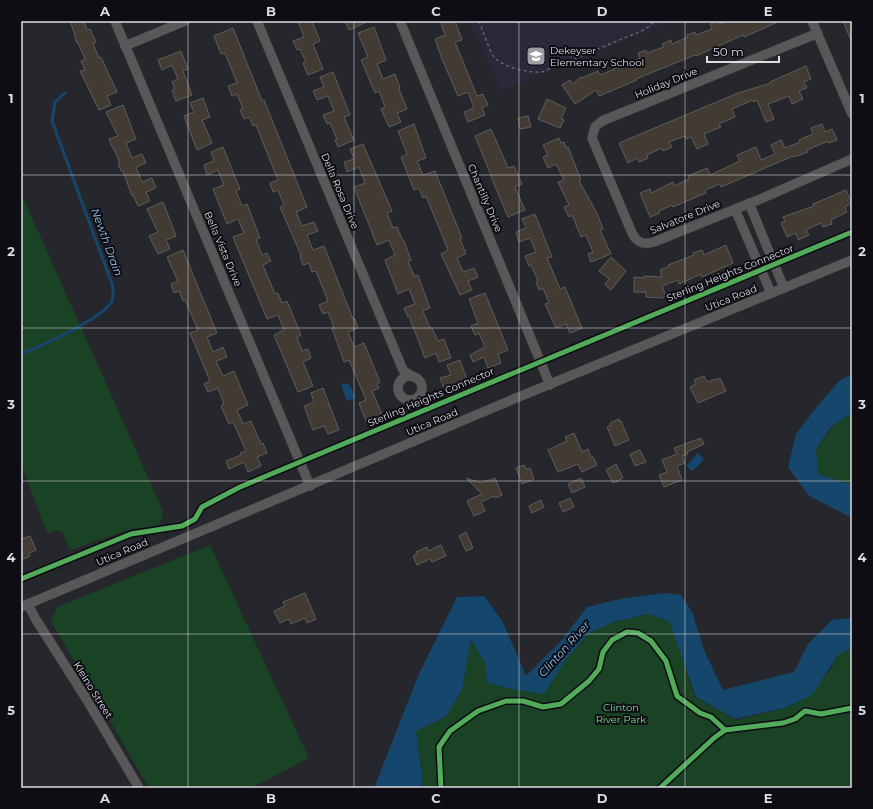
<svg xmlns="http://www.w3.org/2000/svg" width="873" height="809" font-family="Montserrat,sans-serif">
	<style>
		.built { fill: #29293a }
		.green { fill: #1a4224 }
		.water { fill: #15466b }
		.lines { fill: none; stroke-linecap: round; stroke-linejoin: round }
		.stream { stroke: #15466b; stroke-width: 3 }
		.building { fill: #423b33; stroke: #5f5c5d }
		.minor-casing { stroke: #444449; stroke-width: 10 }
		.path { stroke: #646364; stroke-width: 1.5; stroke-dasharray: 3 3; stroke-linecap: butt }
		.minor { stroke: #595757; stroke-width: 9 }
		.cycleway-casing { stroke: #0d0d13; stroke-width: 8 }
		.cycleway { stroke: #51ab58; stroke-width: 5 }
		.grid { fill: none; stroke: #dbdce4; stroke-width: 1; stroke-opacity: 0.55 }
		.labels { text-anchor: middle; dominant-baseline: central; stroke-width: 4; stroke-linejoin: round; paint-order: stroke }
		.poi-label { font-size: 10px; fill: #dbdce4; stroke: #0d0d13; text-anchor: start }
		.street-label { font-size: 10px; fill: #dbdce4; stroke: #0d0d13 }
		.park-label { font-size: 10px; fill: #83e095; stroke: #0d0d13 }
		.water-label { font-size: 11px; font-style: italic; fill: #93c6f3; stroke: #0d0d13 }
		.neatline { fill: none; stroke: #dbdce4; stroke-width: 1.5 }
		.grid-label { font-size: 13px; text-anchor: middle; font-weight: bold; fill: #dbdce4 }
	</style>
	<rect width="100%" height="100%" fill="#26262d"/>
	<polygon class="built" points="470,21 672,21 501,91"/>
	<g class="green">
		<polygon points="21,193 163,511 162,518 160,524 156,526 132,529 70,550 62,532 57,530 47,533 21,464"/>
		<polygon points="852,413 852,485 817,474 816,450 832,427"/>
		<polygon points="210,545 309,758 251,788 149,788 95,695 51,622 57,607"/>
		<polygon points="649,614 670,622 695,697 736,720 786,708 812,694 832,667 838,654 852,647 852,788 421,788 421,767 416,731 446,717 462,689 471,640 485,662 486,682 544,694 567,658 589,633 614,622"/>
	</g>
	<g class="water">
		<polygon points="852,374 852,413 831,427 816,449 818,474 852,485 852,518 809,496 788,467 796,434 816,408 839,381"/>
		<polygon points="344,383 350,385 355,398 347,401 341,385"/>
		<polygon points="698,453 704,459 693,471 691,470 690,470 687,465"/>
		<polygon points="666,593 681,595 692,612 705,652 723,690 794,672 808,644 832,620 852,618 852,647 838,655 813,694 785,708 735,719 696,697 669,621 648,614 614,622 589,633 567,658 544,694 510,689 486,682 485,663 471,640 462,690 446,717 416,731 421,768 421,788 374,788 418,676 457,597 484,596 503,622 526,676 561,641 587,607 625,598"/>
	</g>
	<g class="lines">
		<path class="stream" d="M21,354C46,344 70,333 93,318C99,314 106,310 110,304C115,298 113,291 112,284L52,121L55,102L65,93"/>
	</g>
	<g class="building">
		<polygon points="70,21 84,21 87,30 90,29 96,42 93,43 99,58 101,57 117,92 107,96 111,105 99,110 80,71 85,70 81,61 85,59 78,43 77,43 74,35 75,35"/>
		<polygon points="298,21 312,21 320,41 313,44 323,69 308,75 303,63 306,62 300,49 297,50 293,41 304,37"/>
		<polygon points="345,21 369,21 349,30"/>
		<polygon points="440,21 455,21 462,40 455,42 477,96 483,94 488,105 482,108 485,115 468,122 464,112 474,108 468,92 458,96 442,59 435,39 445,35"/>
		<polygon points="717,21 719,24 727,21 780,21 744,37 743,35 696,56 695,55 636,79 637,80 599,96 596,90 575,104 562,85 570,80 572,84 581,77 582,78 598,71 600,75 615,69 613,65 621,62 623,65 640,58 638,53 646,50 647,53 664,47 662,44 671,40 672,44 688,37 687,35 695,32 696,35 712,29 710,24"/>
		<polygon points="843,21 852,21 852,43"/>
		<polygon points="374,27 386,60 377,64 383,79 395,74 400,88 399,89 407,109 397,113 401,122 389,127 381,109 385,107 379,91 375,93 361,60 368,57 358,33"/>
		<polygon points="233,28 262,101 264,100 307,207 296,212 302,226 314,222 318,231 307,235 313,250 324,246 353,319 355,319 358,328 348,332 354,347 364,343 380,382 377,384 379,388 372,391 382,414 366,421 359,403 366,400 353,369 349,360 344,362 332,328 334,327 328,312 323,314 319,305 328,301 316,271 312,272 309,263 303,265 300,256 301,255 280,207 284,205 278,190 273,192 270,183 278,180 256,125 253,126 249,117 244,119 240,110 243,108 237,94 232,96 228,86 237,83 225,53 221,54 214,36"/>
		<polygon points="181,51 188,69 183,71 192,95 176,101 172,90 175,89 172,82 178,79 172,65 162,70 158,60"/>
		<polygon points="806,66 811,79 804,82 807,88 799,91 803,99 792,104 789,96 768,104 774,119 766,122 757,100 754,102 753,100 732,109 735,117 719,124 721,127 704,134 708,144 697,149 691,137 686,139 685,136 669,142 672,147 663,151 662,148 647,155 648,158 639,162 637,158 628,163 619,143 738,93 771,83 770,82"/>
		<polygon points="333,72 350,115 344,117 354,140 338,147 335,140 337,139 330,123 327,124 323,115 334,111 328,96 317,100 313,91 324,87 320,77"/>
		<polygon points="203,98 210,117 202,120 212,143 197,150 184,116 194,112 190,103"/>
		<polygon points="547,99 566,108 561,119 564,120 560,128 538,119"/>
		<polygon points="123,105 136,139 126,143 132,158 142,154 146,163 136,167 142,182 152,178 156,188 146,192 150,201 138,206 133,195 132,196 123,171 121,171 118,164 120,163 113,147 112,147 109,139 118,136 106,112"/>
		<polygon points="528,116 531,127 520,129 518,118"/>
		<polygon points="414,124 426,158 417,161 423,175 435,171 462,238 460,239 466,254 457,258 463,272 474,268 478,277 468,281 472,290 460,295 441,254 448,250 426,196 423,198 419,188 414,190 401,157 407,154 398,131"/>
		<polygon points="822,124 825,132 832,129 837,140 829,143 828,141 807,150 808,152 794,157 793,156 721,187 720,184 705,190 706,193 673,207 672,205 659,211 660,213 650,217 640,193 650,189 651,193 673,182 674,186 689,179 688,176 707,168 710,175 740,161 737,155 756,147 761,160 775,154 771,145 781,140 785,148 800,142 799,140 813,134 811,128"/>
		<polygon points="491,129 508,168 514,166 522,184 515,187 525,210 508,217 492,179 492,178 475,136"/>
		<polygon points="559,138 561,143 564,142 566,148 568,147 572,157 581,180 579,181 597,213 603,229 600,230 611,254 591,262 588,254 593,252 586,235 581,237 572,215 569,217 564,207 569,205 558,182 564,180 556,164 548,168 543,157 548,155 543,145"/>
		<polygon points="363,144 392,211 387,213 393,228 397,227 403,241 404,241 411,260 408,261 414,276 418,275 430,308 423,311 430,328 432,328 438,341 444,339 451,358 439,362 436,353 425,358 409,316 408,317 404,308 415,304 409,289 398,294 385,260 395,255 389,240 377,245 354,187 365,183 359,167 347,172 344,162 354,159 350,149"/>
		<polygon points="223,147 240,189 236,191 242,206 247,204 260,238 256,239 262,255 267,253 271,261 263,265 275,294 278,293 282,303 287,301 301,335 297,337 302,351 308,349 311,358 303,362 313,386 298,392 274,335 284,330 278,315 267,319 233,237 244,233 238,219 227,224 213,189 224,185 218,170 207,175 204,165 214,161 211,152"/>
		<polygon points="846,190 852,203 845,207 847,212 831,220 832,224 823,227 821,223 806,230 809,235 798,240 796,233 787,237 781,223 785,221 783,217 814,206 813,204"/>
		<polygon points="163,202 176,236 166,240 170,249 158,254 149,236 158,232 147,209"/>
		<polygon points="535,214 552,257 547,258 560,289 565,287 582,328 570,333 566,324 556,328 545,304 549,303 543,288 539,290 536,282 538,281 531,265 529,266 525,256 536,252 530,238 519,242 516,232 526,228 522,219"/>
		<polygon points="726,245 733,263 702,277 701,274 679,284 678,280 662,286 666,296 661,298 646,297 646,292 634,292 634,277 644,278 644,276 662,277 660,270 669,266 668,265 694,255 693,253 702,250 704,255"/>
		<polygon points="183,250 217,333 207,337 213,352 223,347 227,357 216,361 223,376 234,371 248,405 237,410 243,424 251,421 261,444 263,443 267,453 257,457 261,466 248,472 244,462 229,469 226,461 241,455 240,453 246,451 233,422 229,424 221,406 224,404 218,388 208,392 204,384 210,381 190,333 198,330 185,300 183,301 179,291 174,293 171,284 178,281 167,257"/>
		<polygon points="611,257 626,271 611,290 605,285 609,279 599,271"/>
		<polygon points="485,293 508,350 498,354 501,363 488,368 484,357 473,362 470,355 485,347 479,333 475,335 471,326 478,323 469,299"/>
		<polygon points="460,360 467,380 444,388 440,378 451,375 447,365"/>
		<polygon points="704,376 707,382 715,379 716,380 720,378 726,391 698,403 690,387 696,384 694,380"/>
		<polygon points="323,388 339,430 328,434 324,426 313,430 304,406 314,402 311,393"/>
		<polygon points="619,419 620,422 621,421 629,440 615,446 607,427 611,425 610,423"/>
		<polygon points="574,433 582,452 588,449 591,457 593,457 597,465 582,472 578,464 558,472 548,450 567,441 565,437"/>
		<polygon points="701,438 704,444 687,452 688,454 682,456 685,463 677,466 682,480 664,487 659,475 667,472 662,460 677,454 674,448"/>
		<polygon points="640,450 646,462 635,466 630,454"/>
		<polygon points="616,464 623,478 613,483 606,470"/>
		<polygon points="524,465 526,469 530,468 534,479 522,484 516,468"/>
		<polygon points="466,478 481,483 495,478 502,495 495,498 494,496 481,502 485,511 474,516 467,501 482,494"/>
		<polygon points="581,478 585,487 572,493 568,484"/>
		<polygon points="570,498 574,507 563,512 559,503"/>
		<polygon points="541,500 544,507 532,513 529,506"/>
		<polygon points="466,532 473,548 466,551 459,536"/>
		<polygon points="21,536 22,539 30,536 36,550 29,553 30,556 21,560"/>
		<polygon points="441,545 446,556 432,562 430,559 417,565 413,556 417,554 416,552 427,547 428,551"/>
		<polygon points="305,593 316,619 307,623 305,618 291,624 289,619 280,623 274,611 285,606 283,602"/>
	</g>
	<g class="lines">
		<g class="minor-casing">
			<g id="minor">
				<polyline points="115,21 310,486"/>
				<polyline points="257,21 403,370 413,377"/>
				<polyline points="400,21 550,385"/>
				<polyline points="812,21 852,114"/>
				<path d="M818,33L602,121L595,127L592,138L632,233C637,243 644,245 654,242L758,200L852,159"/>
				<polyline points="125,46 185,21"/>
				<polyline points="749,203 784,288"/>
				<polyline points="735,209 771,293"/>
				<circle cx="410" cy="388" r="12"/>
				<polyline points="28,604 35,618 87,700 139,788"/>
				<polyline points="21,607 521,396 852,260"/>
			</g>
		</g>
		<g class="path">
			<path d="M479,21C482,28 490,54 495,58C505,68 529,73 542,72L646,29L654,21"/>
			<polyline points="419,408 420,411"/>
		</g>
		<use href="#minor" class="minor"/>
		<g class="cycleway-casing">
			<g id="cycleway">
				<polyline points="21,579 131,534 182,526 195,519 202,507 240,487 852,232"/>
				<polyline points="441,788 439,747 450,731 478,711 506,701 523,701 543,707 561,704 589,681 599,669 603,652 612,640 627,632 638,633 651,641 666,661 677,696 700,713 711,717 725,730"/>
				<polyline points="660,788 714,738 725,730 783,723 795,719 805,711 821,714 852,708"/>
			</g>
		</g>
		<use href="#cycleway" class="cycleway"/>
	</g>
	<path class="grid" d="M188,21V788M354,21V788M519,21V788M685,21V788M21,175H852M21,328H852M21,481H852M21,634H852"/>
	<defs>
		<g id="school-square" transform="scale(1)"><rect x="-9" y="-9" width="18" height="18" rx="4" fill="#9c9ca4" stroke="#0d0d13"/><path d="M0-5L7-2L0 1L-7-2ZM-4 1L0 2.5L4 1V4Q0 6-4 4Z" fill="#fff"/></g>
	</defs>
	<g fill-rule="evenodd">
		<use href="#school-square" x="536" y="56"/>
	</g>
	<g class="labels">
		<g class="poi-label">
			<text x="550" y="50">Dekeyser<tspan x="550" dy="12">Elementary School</tspan></text>
		</g>
		<g class="street-label">
			<text transform="translate(666 83) rotate(-22)">Holiday Drive</text>
			<text transform="translate(340 191) rotate(67)">Della Rosa Drive</text>
			<text transform="translate(485 198) rotate(67)">Chantilly Drive</text>
			<text transform="translate(685 217) rotate(-22)">Salvatore Drive</text>
			<text transform="translate(223 249) rotate(67)">Bella Vista Drive</text>
			<text transform="translate(730 273) rotate(-22)">Sterling Heights Connector</text>
			<text transform="translate(731 298) rotate(-22)">Utica Road</text>
			<text transform="translate(431 397) rotate(-23)">Sterling Heights Connector</text>
			<text transform="translate(432 422) rotate(-23)">Utica Road</text>
			<text transform="translate(122 552) rotate(-23)">Utica Road</text>
			<text transform="translate(93 690) rotate(58)">Kleino Street</text>
		</g>
		<g class="park-label">
			<text x="621" y="707">Clinton<tspan x="621" dy="12">River Park</tspan></text>
		</g>
		<g class="water-label">
			<text transform="translate(107 242) rotate(70)">Newth Drain</text>
			<text transform="translate(564 649) rotate(-48)">Clinton River</text>
		</g>
	</g>
	<rect width="873" height="809" fill="none" stroke="#0d0d13" stroke-width="44"/>
	<path d="M707 56v6h72v-6" fill="none" stroke="#dbdce4" stroke-width="2"/>
	<text x="713" y="56" font-size="12" fill="#dbdce4" stroke="#0d0d13" stroke-width="3" paint-order="stroke">50 m</text>
	<rect x="22" y="22" width="829" height="765" class="neatline"/>
	<g class="grid-label">
		<text x="105" y="16">A</text>
		<text x="271" y="16">B</text>
		<text x="436" y="16">C</text>
		<text x="602" y="16">D</text>
		<text x="768" y="16">E</text>
		<text x="11" y="103">1</text>
		<text x="862" y="103">1</text>
		<text x="11" y="256">2</text>
		<text x="862" y="256">2</text>
		<text x="11" y="409">3</text>
		<text x="862" y="409">3</text>
		<text x="11" y="562">4</text>
		<text x="862" y="562">4</text>
		<text x="11" y="715">5</text>
		<text x="862" y="715">5</text>
		<text x="105" y="803">A</text>
		<text x="271" y="803">B</text>
		<text x="436" y="803">C</text>
		<text x="602" y="803">D</text>
		<text x="768" y="803">E</text>
	</g>
</svg>
